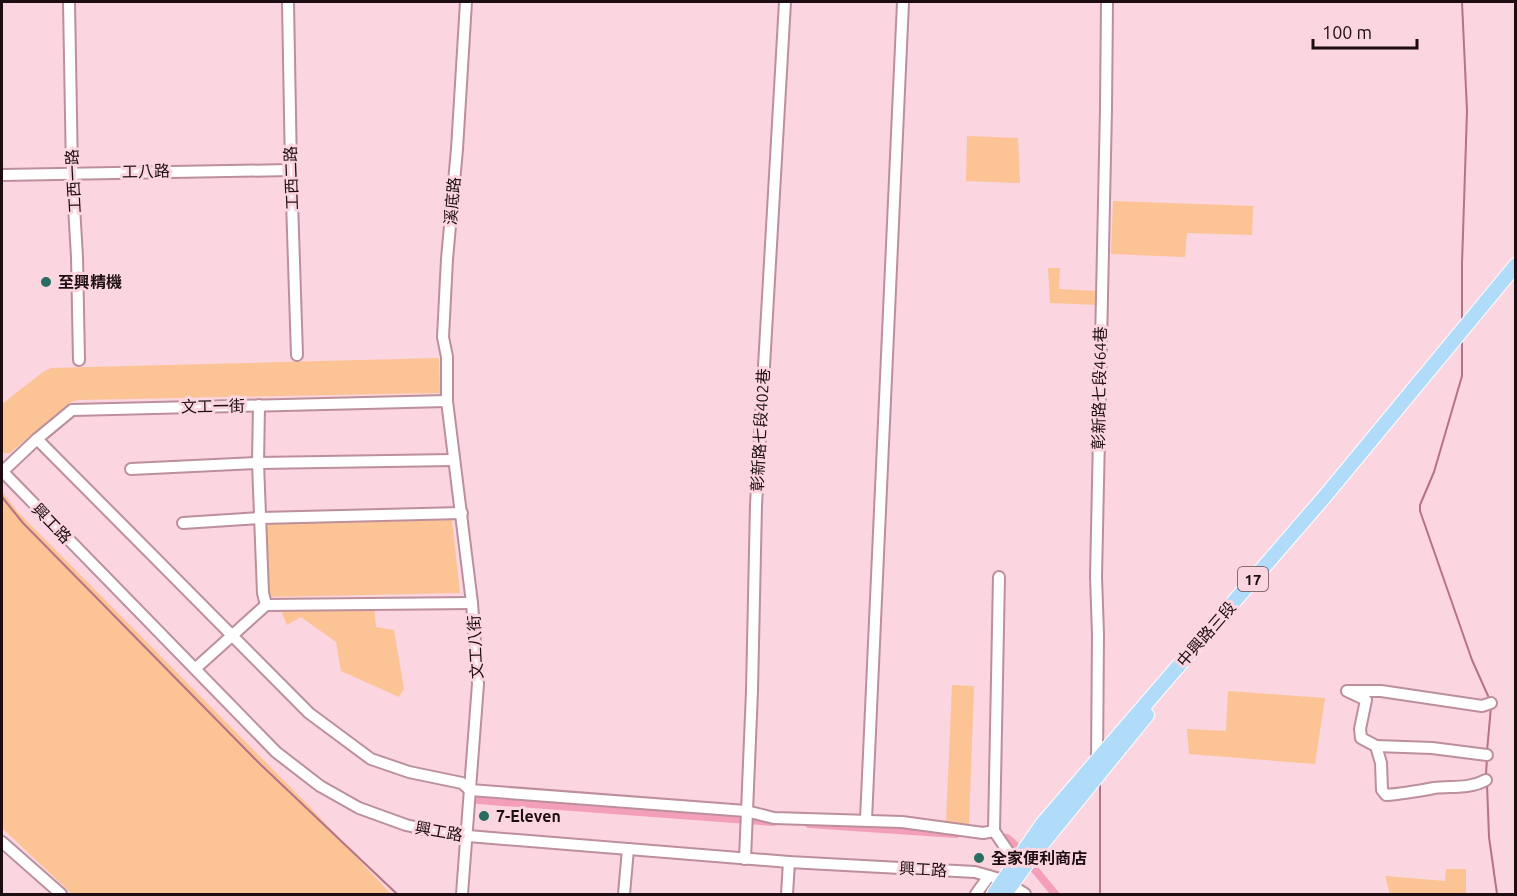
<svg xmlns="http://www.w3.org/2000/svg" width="1517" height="896" font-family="Ubuntu,'Noto Sans TC',sans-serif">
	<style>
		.green { fill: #fcc395 }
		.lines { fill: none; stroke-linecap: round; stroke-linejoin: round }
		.stream { stroke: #b47387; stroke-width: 2 }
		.canal { stroke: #f49fb9; stroke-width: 8 }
		.minor-casing { stroke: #bc8f9c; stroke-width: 14 }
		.major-casing { stroke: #fff; stroke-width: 16 }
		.minor { stroke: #fff; stroke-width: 10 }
		.major { stroke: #b0dbf9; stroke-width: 14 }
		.poi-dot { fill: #276d61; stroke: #fbd5df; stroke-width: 2 }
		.labels { text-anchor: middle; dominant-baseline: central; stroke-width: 6; stroke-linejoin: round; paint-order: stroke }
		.shield { fill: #fbd5df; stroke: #604950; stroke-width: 1.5 }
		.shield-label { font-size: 15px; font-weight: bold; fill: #1d0d12 }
		.street-label { font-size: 16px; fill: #1d0d12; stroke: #fbd5df }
		.poi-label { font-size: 16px; font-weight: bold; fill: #1d0d12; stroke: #fbd5df; text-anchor: start }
	</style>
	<rect width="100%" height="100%" fill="#fbd5df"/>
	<g class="green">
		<polygon points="967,136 1018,138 1020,183 966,181"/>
		<polygon points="1113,201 1253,206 1252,235 1187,233 1185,257 1111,254"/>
		<polygon points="1048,268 1060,268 1059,289 1097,291 1098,305 1050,303"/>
		<polygon points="439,358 440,393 78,400 71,402 10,453 4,453 2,450 2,404 43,372 51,368"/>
		<polygon points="2,491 17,511 308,805 391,894 72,894 2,828"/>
		<polygon points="452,520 460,593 267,597 266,522"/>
		<polygon points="374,605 376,627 394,630 404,689 399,697 341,671 336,642 301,617 287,625 279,606"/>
		<polygon points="952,685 974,686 969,824 946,822"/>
		<polygon points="1228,691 1325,698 1315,764 1189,754 1187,729 1226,731"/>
		<polygon points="1446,869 1466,869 1466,894 1390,894 1385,876 1445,881"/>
	</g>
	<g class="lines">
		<g class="stream">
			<polyline points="1112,67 1112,2"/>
			<polyline points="1462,322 1462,264 1467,111 1462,2"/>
			<polyline points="1462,339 1462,376 1434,472 1420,505 1420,511 1472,660 1489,698"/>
			<polyline points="2,497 23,523 259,763 397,894"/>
			<polyline points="1487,751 1491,707"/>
			<polyline points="1486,775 1487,757"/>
			<polyline points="1100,783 1100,894"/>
			<polyline points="1487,784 1489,837 1497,894"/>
		</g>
		<g class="canal">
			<polyline points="478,800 773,822"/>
			<polyline points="809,824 956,834"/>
			<polyline points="995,837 1007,838 1012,842 1055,894"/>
		</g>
		<g class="minor-casing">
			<g id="minor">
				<polyline points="69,2 72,172 77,257 79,360"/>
				<polyline points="288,2 291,170 297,355"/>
				<polyline points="2,175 291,170"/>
				<polyline points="259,405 258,463 263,593 266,605"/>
				<polyline points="37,439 309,713 371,759 409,772 462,783 470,790 746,811 774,818 902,822 983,833 994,831"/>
				<polyline points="131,469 258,463 453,460"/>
				<polyline points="2,471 276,752 320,786 359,808 406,825 432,831 468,836 789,862 975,872 1003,880 1025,894"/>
				<polyline points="2,472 37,439 72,410 447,401"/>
				<polyline points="183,523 261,518 462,513"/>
				<polyline points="999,577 994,831 1020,869"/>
				<polyline points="196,668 266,605 472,603"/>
				<polyline points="1376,746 1432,748 1487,755"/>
				<polyline points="1097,763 1098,634 1096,577 1106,109 1107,2"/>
				<path d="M1486,780C1469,789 1453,786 1434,788C1418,791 1402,794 1386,795L1382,790L1381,763L1376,746L1361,738L1360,729L1366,700L1347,691H1381L1482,706L1491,703"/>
				<polyline points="866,820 903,2"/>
				<polyline points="2,842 61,894"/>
				<polyline points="745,859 752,691 756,505 785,2"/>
				<polyline points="462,894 478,684 472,603 447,401 447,357 443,337 447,259 457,149 466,2"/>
				<polyline points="624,894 628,849"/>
				<polyline points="787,894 789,862"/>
				<polyline points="976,894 989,876"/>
			</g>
		</g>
		<g class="major-casing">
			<g id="major">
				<polyline points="994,894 1043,823 1326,495 1516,265"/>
				<polyline points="1005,894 1030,859 1147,715"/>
			</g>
		</g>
		<use href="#minor" class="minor"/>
		<use href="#major" class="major"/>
	</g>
	<g class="poi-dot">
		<circle cx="46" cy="282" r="6"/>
		<circle cx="484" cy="816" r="6"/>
		<circle cx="979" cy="858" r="6"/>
	</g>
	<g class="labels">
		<rect class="shield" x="1238" y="567" width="30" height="24" rx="4.5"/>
		<g class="shield-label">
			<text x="1253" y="579">17</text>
		</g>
		<g class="street-label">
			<text transform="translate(146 171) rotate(-1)">工八路</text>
			<text transform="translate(291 178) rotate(-92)">工西二路</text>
			<text transform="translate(73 181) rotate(-93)">工西一路</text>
			<text transform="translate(452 201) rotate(-85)">溪底路</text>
			<text transform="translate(1099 388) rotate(-89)">彰新路七段464巷</text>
			<text transform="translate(213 406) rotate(-1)">文工一街</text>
			<text transform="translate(760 430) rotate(-87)">彰新路七段402巷</text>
			<text transform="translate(52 523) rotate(46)">興工路</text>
			<text transform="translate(1206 634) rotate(-49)">中興路三段</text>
			<text transform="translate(475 647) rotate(-93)">文工八街</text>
			<text transform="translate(439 831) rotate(10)">興工路</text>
			<text transform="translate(923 869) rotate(3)">興工路</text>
		</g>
		<g class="poi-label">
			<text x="58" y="282">至興精機</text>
			<text x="496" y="816">7-Eleven</text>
			<text x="991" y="858">全家便利商店</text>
		</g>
	</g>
	<rect width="1517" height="896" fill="none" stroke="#1d0d12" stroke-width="6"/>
	<path d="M1313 39v9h104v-9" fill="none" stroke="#1d0d12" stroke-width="3"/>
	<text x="1322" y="39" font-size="18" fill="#1d0d12" stroke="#fbd5df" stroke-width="4.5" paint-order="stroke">100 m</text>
</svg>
